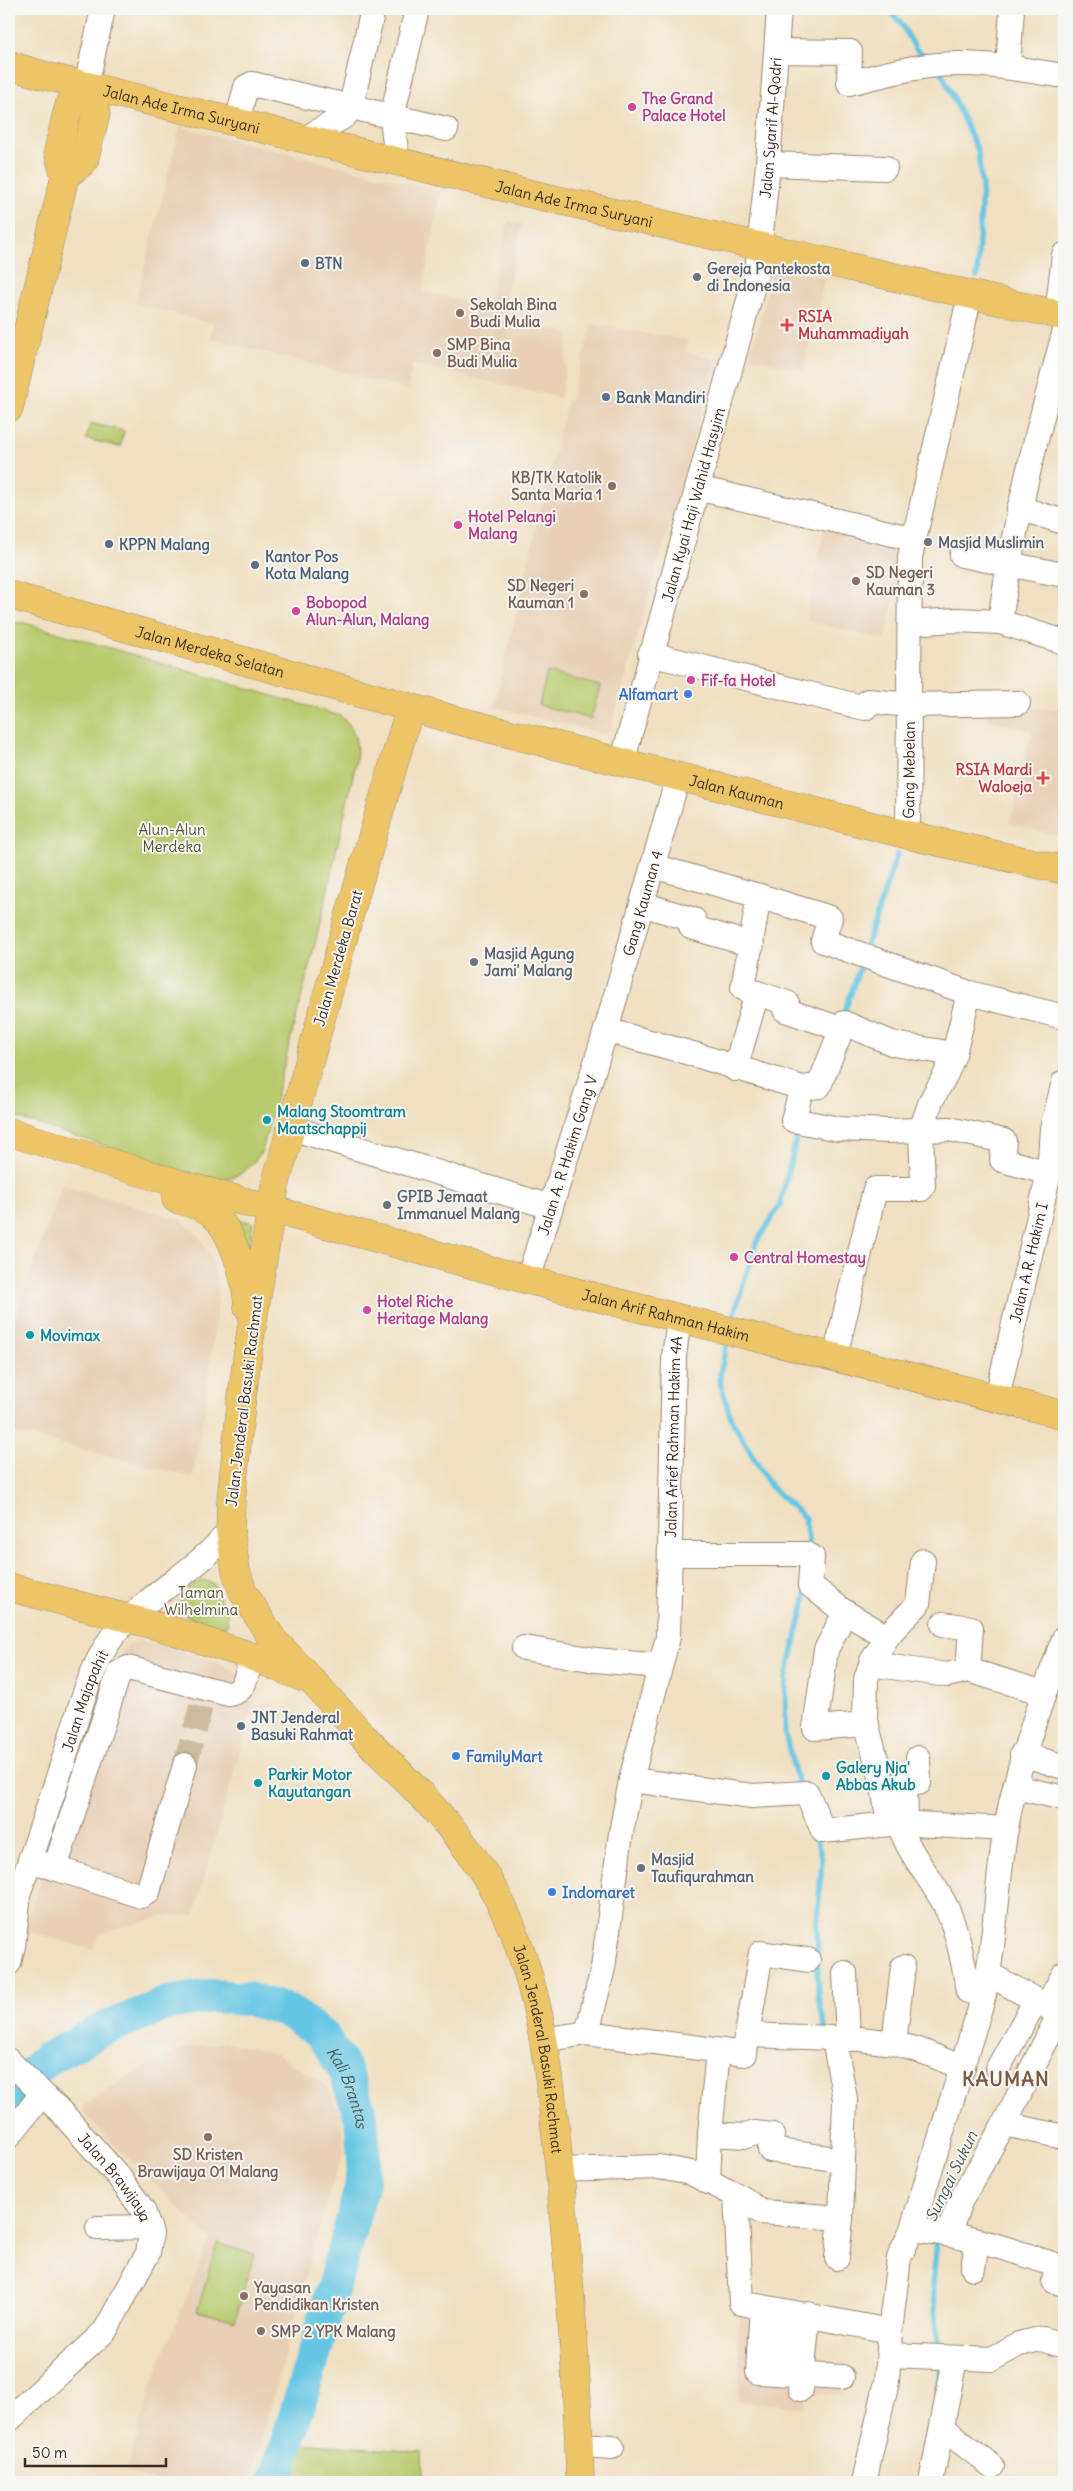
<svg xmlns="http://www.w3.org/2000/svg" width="1073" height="2491" font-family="Delius,sans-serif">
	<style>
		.built { fill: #e8cfb5 }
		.green { fill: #b8ca6d; stroke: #7a7a46 }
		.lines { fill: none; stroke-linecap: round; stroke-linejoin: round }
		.stream { stroke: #65c6e3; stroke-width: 5.5 }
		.river { stroke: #65c6e3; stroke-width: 34 }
		.minor-tunnel { stroke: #ccbba0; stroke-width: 24; stroke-dasharray: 24 12; stroke-linecap: butt }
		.minor-casing { stroke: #96846f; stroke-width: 26 }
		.major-casing { stroke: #96846f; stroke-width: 29 }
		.minor { stroke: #fff; stroke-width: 24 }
		.major { stroke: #edc569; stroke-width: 28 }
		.hotel-dot { fill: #d1479c; stroke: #f6f6f2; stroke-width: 2 }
		.service-dot { fill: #5c6f8a; stroke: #f6f6f2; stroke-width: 2 }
		.worship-dot { fill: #6b7280; stroke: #f6f6f2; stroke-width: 2 }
		.education-dot { fill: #8d6e63; stroke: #f6f6f2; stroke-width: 2 }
		.health-dot { fill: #e0444e; stroke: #f6f6f2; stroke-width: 2 }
		.shop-dot { fill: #3f7fe0; stroke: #f6f6f2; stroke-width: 2 }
		.culture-dot { fill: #0f9aa8; stroke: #f6f6f2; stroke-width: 2 }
		.labels { text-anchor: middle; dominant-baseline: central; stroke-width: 4; stroke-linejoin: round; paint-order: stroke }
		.hotel-label { font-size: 15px; font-weight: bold; fill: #b23c85; stroke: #f6f6f2; text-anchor: start }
		.street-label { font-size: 15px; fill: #3b2a1e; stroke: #f6f6f2 }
		.service-label { font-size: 15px; font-weight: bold; fill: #4e5e75; stroke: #f6f6f2; text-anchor: start }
		.worship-label { font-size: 15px; font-weight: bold; fill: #5b616d; stroke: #f6f6f2; text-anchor: start }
		.education-label { font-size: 15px; font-weight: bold; fill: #785e54; stroke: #f6f6f2; text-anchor: start }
		.health-label { font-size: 15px; font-weight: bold; fill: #be3a42; stroke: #f6f6f2; text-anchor: start }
		.shop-label { font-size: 15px; font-weight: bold; fill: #366cbe; stroke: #f6f6f2; text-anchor: start }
		.park-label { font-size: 15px; fill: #5a5232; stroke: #f6f6f2 }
		.culture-label { font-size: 15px; font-weight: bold; fill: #0d838f; stroke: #f6f6f2; text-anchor: start }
		.water-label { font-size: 16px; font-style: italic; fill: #485959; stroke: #f6f6f2 }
		.district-label { font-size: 20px; font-weight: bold; letter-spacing: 1px; fill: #7b593e; stroke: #f6f6f2 }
	</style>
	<rect width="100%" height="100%" fill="#f6f6f2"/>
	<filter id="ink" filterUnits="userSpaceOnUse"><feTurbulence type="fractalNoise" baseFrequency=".02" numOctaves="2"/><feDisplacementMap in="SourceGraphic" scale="10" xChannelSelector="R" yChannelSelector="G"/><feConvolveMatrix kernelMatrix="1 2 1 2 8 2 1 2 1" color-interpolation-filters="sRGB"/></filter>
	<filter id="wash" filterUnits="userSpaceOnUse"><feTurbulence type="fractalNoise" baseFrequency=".0096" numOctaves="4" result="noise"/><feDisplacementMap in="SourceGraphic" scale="20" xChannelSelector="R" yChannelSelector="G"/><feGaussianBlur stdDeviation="1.12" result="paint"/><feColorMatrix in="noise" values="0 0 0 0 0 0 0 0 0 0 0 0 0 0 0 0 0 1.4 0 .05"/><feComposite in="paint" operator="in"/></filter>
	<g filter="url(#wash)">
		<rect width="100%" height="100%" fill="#f0dfc0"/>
		<g class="built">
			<polygon points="180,127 441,191 422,292 488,306 508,221 522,224 501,320 569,333 561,398 412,364 408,389 210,338 213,324 135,304"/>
			<polygon points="778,268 825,279 803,371 750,357 772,274"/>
			<polygon points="592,324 688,340 685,352 716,360 611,729 604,734 494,707 567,400 571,400"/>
			<polygon points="826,522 907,540 885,640 806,621"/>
			<polygon points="988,707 1064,709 1064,837 1010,824 1032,731 987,720"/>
			<polygon points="62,1185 181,1220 198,1235 212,1258 218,1285 217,1308 206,1403 193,1477 9,1431 9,1333"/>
			<polygon points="138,1640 220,1663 258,1686 194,1915 162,1916 99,1934 93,1950 24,1930 111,1670 120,1655 128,1646"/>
			<polygon points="226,2042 277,2054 328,2087 341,2116 344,2151 326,2203 250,2482 157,2482 126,2471 156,2373 210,2239 90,2120 81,2107 128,2077 184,2048"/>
			<polygon points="739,2307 823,2322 815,2372 846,2375 843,2396 806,2392 804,2408 739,2401"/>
		</g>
		<g class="green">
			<polygon points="90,423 124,431 120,447 86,439"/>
			<path d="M9,622L25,623L341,716C356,730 358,742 356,762L321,920L262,1151C245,1177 228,1183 199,1176L9,1115Z"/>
			<polygon points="547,672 600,686 591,719 539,705"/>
			<polygon points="234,1218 253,1223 248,1249"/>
			<path d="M204,1580L214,1584L227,1614L228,1623L226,1626C214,1628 189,1619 180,1611C176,1595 190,1583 204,1580Z"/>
			<polygon points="217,2243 254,2254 235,2321 197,2311"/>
			<polygon points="302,2443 422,2452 423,2482 291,2482"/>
		</g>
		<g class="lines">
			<g class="stream">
				<polyline points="887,9 900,22 916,49 928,58"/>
				<polyline points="941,71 978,151 982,188 977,276"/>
				<polyline points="865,950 897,854"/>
				<polyline points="842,1019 862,961"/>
				<polyline points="733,1317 756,1243 780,1205 799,1127"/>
				<polyline points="726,1347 719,1379 731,1419 771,1487 805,1518 809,1549"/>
				<polyline points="799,1789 785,1733 786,1679 807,1592"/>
				<polyline points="815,1835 822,1859 817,1924 818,1997 826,2031"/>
				<polyline points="937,2237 933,2284 939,2352"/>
				<polyline points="938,2389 940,2361"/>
			</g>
			<path class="river" id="s1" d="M9,2096L47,2059L99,2031L168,2003L210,1996L248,1999L287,2010L322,2035L345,2070L361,2117L364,2159L361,2189L319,2338L275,2482"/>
		</g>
	</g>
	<g filter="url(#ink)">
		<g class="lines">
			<polyline class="minor-tunnel" points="185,1765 201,1707"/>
			<g class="minor-casing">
				<g id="minor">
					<path d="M776,51L850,52L849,83C875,77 901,69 928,66C973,60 1020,69 1064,76"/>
					<polyline points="1008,67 1012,9"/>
					<polyline points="86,86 103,9"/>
					<polyline points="237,122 246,87 252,84 446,129"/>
					<polyline points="306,138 345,116 351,106 373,9"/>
					<polyline points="397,160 392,117 417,9"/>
					<polyline points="768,164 885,168"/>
					<polyline points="1057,314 1064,255"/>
					<polyline points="697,488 914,539"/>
					<polyline points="1019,508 1064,522"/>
					<polyline points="962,555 1064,575"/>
					<path d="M1000,622C1013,524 1038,429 1064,334"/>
					<polyline points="910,623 956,620 1000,622 1064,642"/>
					<polyline points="650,654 865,708 868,701 910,705 1018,703"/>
					<path id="s2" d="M622,763L757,271L768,164L779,9"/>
					<path id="s3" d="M908,835L910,557L970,295"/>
					<polyline points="653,866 759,896 743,988 757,993 735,1069"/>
					<polyline points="759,896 830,918 823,941 969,993 1064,1017"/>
					<polyline points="642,904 694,920 691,927 752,945"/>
					<polyline points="757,993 787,1003 785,1010 841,1029"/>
					<polyline points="606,1030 693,1054 802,1088"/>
					<polyline points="954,1054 894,1044 844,1023 819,1086 802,1088 793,1120 839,1129 888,1131 949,1129 1004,1141 1002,1160 1049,1173"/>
					<polyline points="291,1128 551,1207"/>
					<path id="s4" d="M528,1280L606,1030L678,777"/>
					<polyline points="835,1357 875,1189 921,1189 923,1186 921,1130 931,1101 946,1074 954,1054 969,993"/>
					<path id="s5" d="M997,1397L1049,1173L1052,1128L1064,1082"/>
					<polyline points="670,1554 806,1554 812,1557 810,1585 843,1611 887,1637"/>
					<polyline points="845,1612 826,1650 815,1728 867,1724"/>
					<polyline points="943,1624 971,1628 968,1670"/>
					<polyline points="524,1648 596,1660 659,1666"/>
					<polyline points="871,1664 947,1675 968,1670 1044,1693"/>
					<polyline points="1022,1754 1064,1767"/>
					<polyline points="631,1780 752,1796 807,1793 823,1831 899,1823 1006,1829"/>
					<polyline points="1015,1787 1064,1798"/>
					<polyline points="889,1823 882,1781 865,1719 866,1679 872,1661 889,1634 918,1604 923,1561"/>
					<path d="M899,1823C908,1853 929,1875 944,1903C957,1928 964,1963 968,1991L984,1995"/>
					<polyline points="906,1823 905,1782 919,1783 918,1758"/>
					<path d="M30,1860L55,1868L119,1673L128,1668L228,1694C247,1693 247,1671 251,1656"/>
					<polyline points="55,1868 141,1896 148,1892 185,1765"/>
					<path id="s6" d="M9,1918C30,1864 48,1808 66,1753C78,1715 88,1673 110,1640C140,1598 196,1573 230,1530"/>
					<polyline points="9,1963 13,1946 18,1902"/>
					<polyline points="845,1973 848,2039"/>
					<polyline points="989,1974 1060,2014"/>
					<polyline points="1047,2006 1064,1974"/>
					<path id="s7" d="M587,2033L603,1968L621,1833L631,1780L668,1637L674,1356L679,1319"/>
					<polyline points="747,2035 761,1953 808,1960"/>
					<polyline points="543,2040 587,2033 745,2054 747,2035 860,2039 894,2043 924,2052 963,2068"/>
					<polyline points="894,2043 903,1967"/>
					<path id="s8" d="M9,2061L62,2113L119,2177L143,2210L151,2234L148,2253L105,2331L9,2420"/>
					<polyline points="998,2068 1036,2000"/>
					<polyline points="1004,2124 1064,2137"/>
					<polyline points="710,2134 718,2051"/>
					<polyline points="9,2136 42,2094"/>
					<polyline points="559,2170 659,2167 691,2173 744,2199 761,2212 841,2218 845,2099 834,2039"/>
					<polyline points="708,2182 710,2134 746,2136 755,2133 772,2135 770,2150 843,2160"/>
					<polyline points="736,2195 741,2303 890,2331"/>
					<polyline points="98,2228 149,2227"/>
					<path d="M912,2229C961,2234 1011,2249 1058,2266L1054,2281L1064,2284"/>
					<polyline points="948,2234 961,2200 1004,2124 1064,2005"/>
					<polyline points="837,2258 841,2218"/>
					<polyline points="973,2268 977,2242"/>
					<polyline points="762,2307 758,2372 842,2377"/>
					<polyline points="761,2332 806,2335"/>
					<polyline points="759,2351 804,2355"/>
					<polyline points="889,2355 992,2359 1019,2344 1036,2340 1043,2339 1064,2346"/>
					<polyline points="801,2389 808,2314"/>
					<polyline points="942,2428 992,2466"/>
					<polyline points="580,2445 612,2447"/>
					<path d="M864,2482L887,2381L890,2331L899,2258L912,2229L982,2002C996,1944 996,1886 1006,1828C1018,1762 1041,1701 1064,1638"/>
					<polyline points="931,2482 955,2359"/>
				</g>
			</g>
			<g class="major-casing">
				<g id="major">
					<path id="s9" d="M9,65L42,75L523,192L1064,316"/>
					<polyline points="65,176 84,161 96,114 86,86"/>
					<polyline points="9,408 65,176 58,151 66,117 70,103 86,86"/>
					<path id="s10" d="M9,595L448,718L908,835L1064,870"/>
					<path id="s11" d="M410,708L352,906L275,1186L249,1344L241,1404L231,1501L230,1530L236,1571L243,1592L273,1640C304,1671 333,1704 363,1736C411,1785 464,1833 496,1894C544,1984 551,2087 561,2186C570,2285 578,2383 580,2482"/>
					<path id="s12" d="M9,1132L180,1184L528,1280L1064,1415"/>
					<path d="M176,1199C187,1202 203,1206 212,1213C233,1230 247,1281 248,1307"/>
					<polyline points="9,1587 161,1627 251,1656 301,1677"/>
				</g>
			</g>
			<use href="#minor" class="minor"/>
			<use href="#major" class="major"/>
		</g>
	</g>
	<g class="hotel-dot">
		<circle cx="632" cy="107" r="5"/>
		<circle cx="458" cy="525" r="5"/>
		<circle cx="296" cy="611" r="5"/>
		<circle cx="691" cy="680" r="5"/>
		<circle cx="734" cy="1257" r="5"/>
		<circle cx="367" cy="1310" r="5"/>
	</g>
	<g class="service-dot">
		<circle cx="305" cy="263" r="5"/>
		<circle cx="606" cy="397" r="5"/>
		<circle cx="109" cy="544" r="5"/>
		<circle cx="255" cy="565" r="5"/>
		<circle cx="241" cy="1726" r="5"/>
	</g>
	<g class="worship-dot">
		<circle cx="697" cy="277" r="5"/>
		<circle cx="928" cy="542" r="5"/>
		<circle cx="474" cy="962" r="5"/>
		<circle cx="387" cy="1205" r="5"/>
		<circle cx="641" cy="1868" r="5"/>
	</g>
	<g class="education-dot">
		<circle cx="460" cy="313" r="5"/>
		<circle cx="437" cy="353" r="5"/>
		<circle cx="612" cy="486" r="5"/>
		<circle cx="856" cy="581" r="5"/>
		<circle cx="584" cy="594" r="5"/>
		<circle cx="208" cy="2137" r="5"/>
		<circle cx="244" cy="2296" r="5"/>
		<circle cx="261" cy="2331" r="5"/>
	</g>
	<g class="health-dot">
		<path d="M784.5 317.5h5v5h5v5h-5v5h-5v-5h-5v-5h5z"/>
		<path d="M1040.5 770.5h5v5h5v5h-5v5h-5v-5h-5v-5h5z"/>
	</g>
	<g class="shop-dot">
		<circle cx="688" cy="694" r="5"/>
		<circle cx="456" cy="1756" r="5"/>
		<circle cx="552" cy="1892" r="5"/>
	</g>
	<g class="culture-dot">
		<circle cx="267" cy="1120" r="5"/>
		<circle cx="30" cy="1335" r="5"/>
		<circle cx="826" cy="1776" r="5"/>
		<circle cx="258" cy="1783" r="5"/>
	</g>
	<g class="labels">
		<g class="hotel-label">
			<text x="642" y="98">The Grand<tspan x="642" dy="17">Palace Hotel</tspan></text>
			<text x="468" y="516">Hotel Pelangi<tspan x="468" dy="17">Malang</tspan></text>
			<text x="306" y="602">Bobopod<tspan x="306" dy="17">Alun-Alun, Malang</tspan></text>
			<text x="701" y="680">Fif-fa Hotel</text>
			<text x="744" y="1257">Central Homestay</text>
			<text x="377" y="1301">Hotel Riche<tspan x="377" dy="17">Heritage Malang</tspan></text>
		</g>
		<g class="street-label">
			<text stroke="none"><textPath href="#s9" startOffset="178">Jalan Ade Irma Suryani</textPath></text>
			<text stroke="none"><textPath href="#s2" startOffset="654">Jalan Syarif Al-Qodri</textPath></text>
			<text stroke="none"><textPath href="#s9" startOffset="582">Jalan Ade Irma Suryani</textPath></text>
			<text stroke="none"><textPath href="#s2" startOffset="268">Jalan Kyai Haji Wahid Hasyim</textPath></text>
			<text stroke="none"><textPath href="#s10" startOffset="209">Jalan Merdeka Selatan</textPath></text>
			<text stroke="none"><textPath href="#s3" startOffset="65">Gang Mebelan</textPath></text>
			<text stroke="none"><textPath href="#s10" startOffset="754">Jalan Kauman</textPath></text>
			<text stroke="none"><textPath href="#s4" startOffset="394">Gang Kauman 4</textPath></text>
			<text transform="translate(338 958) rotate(-74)">Jalan Merdeka Barat</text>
			<text stroke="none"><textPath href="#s4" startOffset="131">Jalan A. R Hakim Gang V</textPath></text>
			<text stroke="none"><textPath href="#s5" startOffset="138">Jalan A.R. Hakim I</textPath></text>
			<text stroke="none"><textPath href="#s12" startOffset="682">Jalan Arif Rahman Hakim</textPath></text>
			<text transform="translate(244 1401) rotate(-83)">Jalan Jenderal Basuki Rachmat</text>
			<text stroke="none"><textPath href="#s7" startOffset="605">Jalan Arief Rahman Hakim 4A</textPath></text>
			<text stroke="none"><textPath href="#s6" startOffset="230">Jalan Majapahit</textPath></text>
			<text stroke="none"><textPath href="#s11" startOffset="1465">Jalan Jenderal Basuki Rachmat</textPath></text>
			<text stroke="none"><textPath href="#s8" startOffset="158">Jalan Brawijaya</textPath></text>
		</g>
		<g class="service-label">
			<text x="315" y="263">BTN</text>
			<text x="616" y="397">Bank Mandiri</text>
			<text x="119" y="544">KPPN Malang</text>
			<text x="265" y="556">Kantor Pos<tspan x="265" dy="17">Kota Malang</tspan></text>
			<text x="251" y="1717">JNT Jenderal<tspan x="251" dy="17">Basuki Rahmat</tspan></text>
		</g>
		<g class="worship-label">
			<text x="707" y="268">Gereja Pantekosta<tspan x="707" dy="17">di Indonesia</tspan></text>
			<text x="938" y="542">Masjid Muslimin</text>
			<text x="484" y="953">Masjid Agung<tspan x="484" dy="17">Jami' Malang</tspan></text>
			<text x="397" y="1196">GPIB Jemaat<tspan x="397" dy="17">Immanuel Malang</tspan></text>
			<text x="651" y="1859">Masjid<tspan x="651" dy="17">Taufiqurahman</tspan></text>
		</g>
		<g class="education-label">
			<text x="470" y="304">Sekolah Bina<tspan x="470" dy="17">Budi Mulia</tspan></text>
			<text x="447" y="344">SMP Bina<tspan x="447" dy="17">Budi Mulia</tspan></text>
			<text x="602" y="477" text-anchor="end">KB/TK Katolik<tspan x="602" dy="17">Santa Maria 1</tspan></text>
			<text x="866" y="572">SD Negeri<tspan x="866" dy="17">Kauman 3</tspan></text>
			<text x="574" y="585" text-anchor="end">SD Negeri<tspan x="574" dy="17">Kauman 1</tspan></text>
			<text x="208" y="2154" text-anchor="middle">SD Kristen<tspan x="208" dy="17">Brawijaya 01 Malang</tspan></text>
			<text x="254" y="2287">Yayasan<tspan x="254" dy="17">Pendidikan Kristen</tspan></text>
			<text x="271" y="2331">SMP 2 YPK Malang</text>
		</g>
		<g class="health-label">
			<text x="798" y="316">RSIA<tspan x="798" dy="17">Muhammadiyah</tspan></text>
			<text x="1032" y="769" text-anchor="end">RSIA Mardi<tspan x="1032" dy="17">Waloeja</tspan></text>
		</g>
		<g class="shop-label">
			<text x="678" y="694" text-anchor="end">Alfamart</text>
			<text x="466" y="1756">FamilyMart</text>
			<text x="562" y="1892">Indomaret</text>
		</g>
		<g class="park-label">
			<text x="172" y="829">Alun-Alun<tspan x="172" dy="17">Merdeka</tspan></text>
			<text x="201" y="1592">Taman<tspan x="201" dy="17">Wilhelmina</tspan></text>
		</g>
		<g class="culture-label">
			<text x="277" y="1111">Malang Stoomtram<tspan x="277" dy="17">Maatschappij</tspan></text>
			<text x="40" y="1335">Movimax</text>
			<text x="836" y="1767">Galery Nja'<tspan x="836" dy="17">Abbas Akub</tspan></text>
			<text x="268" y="1774">Parkir Motor<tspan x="268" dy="17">Kayutangan</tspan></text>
		</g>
		<g class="water-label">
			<text stroke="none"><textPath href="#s1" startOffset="410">Kali Brantas</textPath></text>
			<text transform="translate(951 2176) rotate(-64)">Sungai Sukun</text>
		</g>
		<g class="district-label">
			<text x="1006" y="2078">KAUMAN</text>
		</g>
	</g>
	<rect width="1073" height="2491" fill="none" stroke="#f6f6f2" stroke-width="30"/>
	<path d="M25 2458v8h141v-8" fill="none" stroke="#3b2a1e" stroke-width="2.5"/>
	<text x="32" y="2458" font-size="15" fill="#3b2a1e" stroke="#f6f6f2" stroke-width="4" paint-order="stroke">50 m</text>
</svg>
